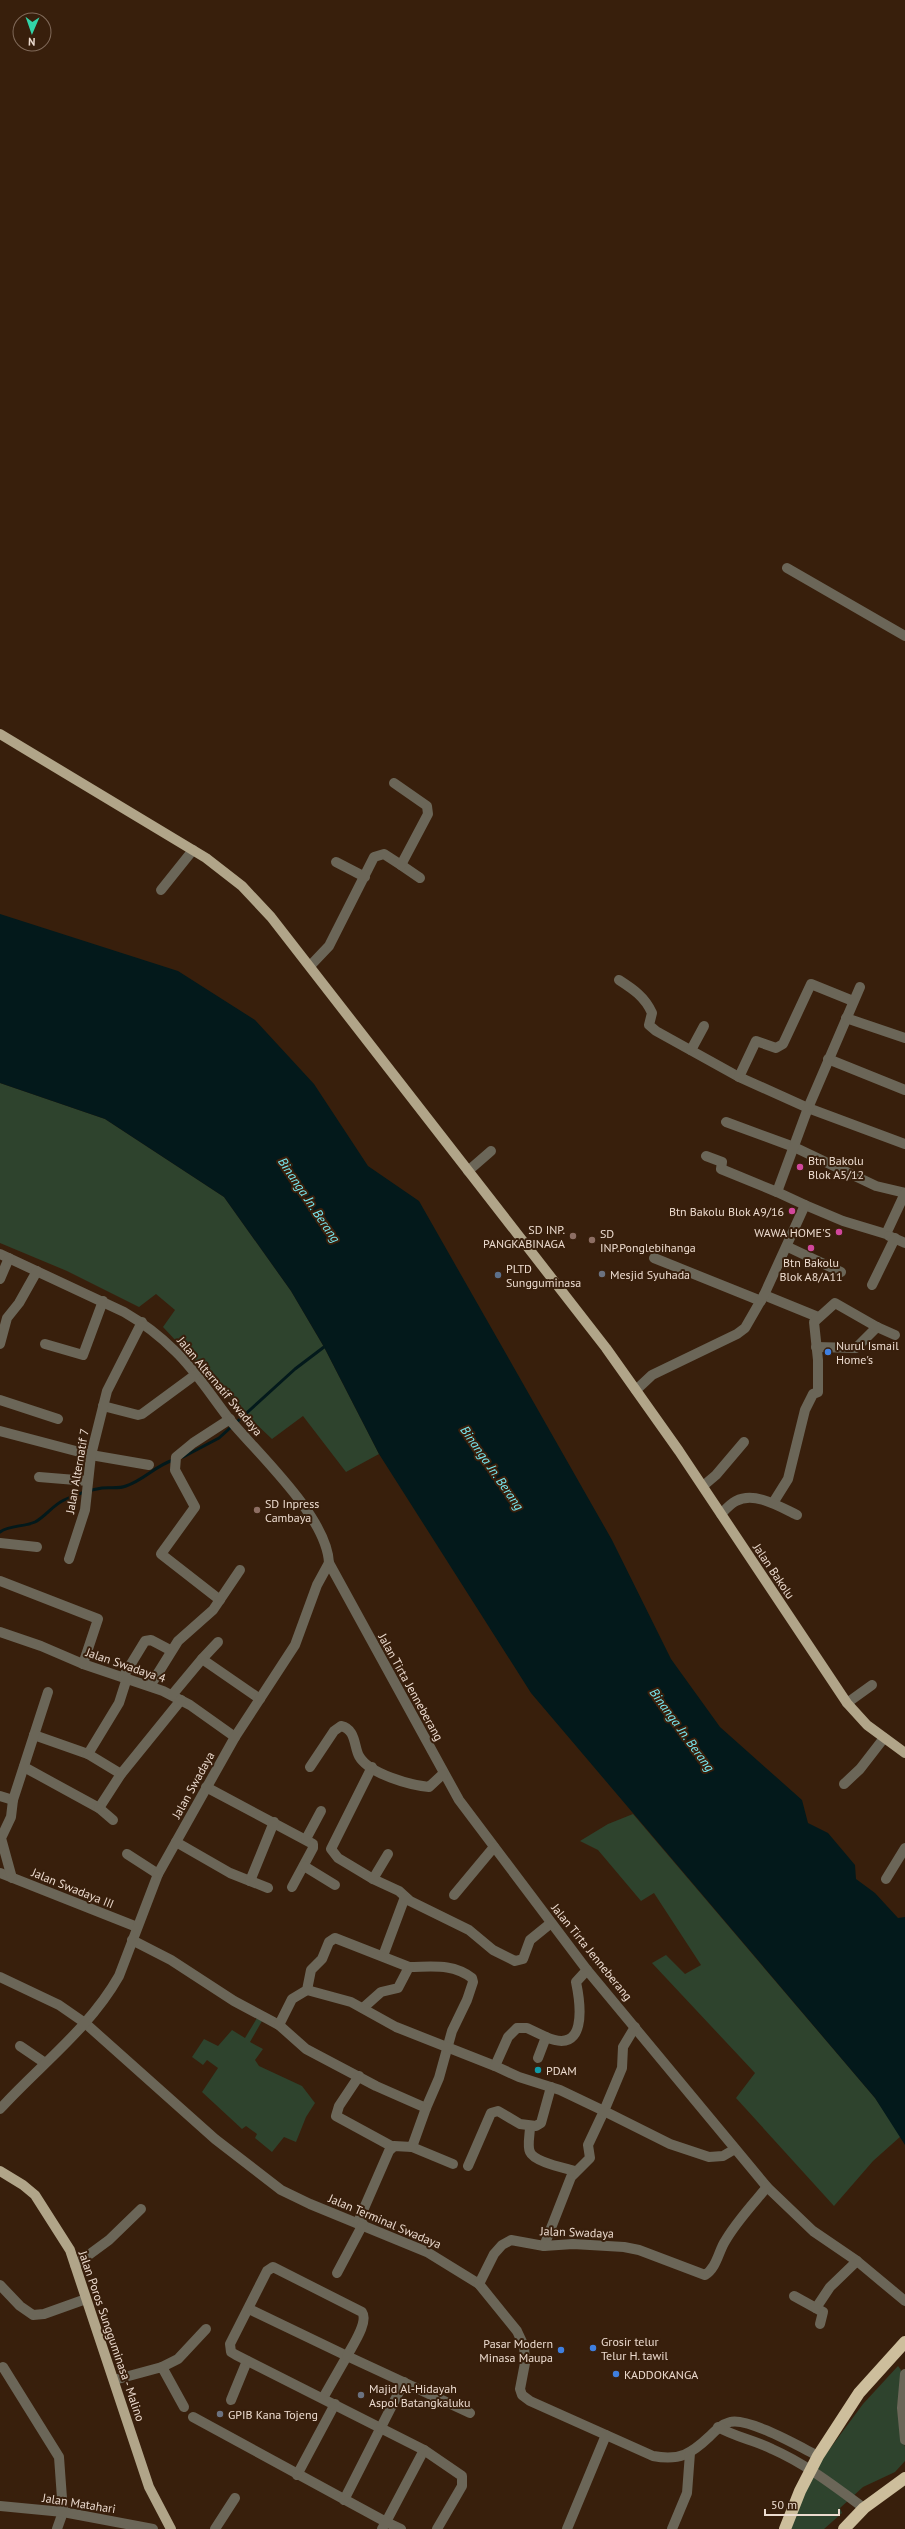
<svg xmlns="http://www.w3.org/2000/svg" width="905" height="2529" font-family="'PT Sans',sans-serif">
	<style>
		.green { fill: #2e432d }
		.water { fill: #03191b }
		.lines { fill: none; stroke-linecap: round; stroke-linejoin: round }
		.stream { stroke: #03191b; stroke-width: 3 }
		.minor { stroke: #6b6658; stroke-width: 10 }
		.major { stroke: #b1a589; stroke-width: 10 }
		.highway { stroke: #cdbe9c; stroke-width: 12 }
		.hotel-dot { fill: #d1479c; stroke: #381f0c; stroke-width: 1.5 }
		.education-dot { fill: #8d6e63; stroke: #381f0c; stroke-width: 1.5 }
		.worship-dot { fill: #6b7280; stroke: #381f0c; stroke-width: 1.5 }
		.service-dot { fill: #5c6f8a; stroke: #381f0c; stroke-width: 1.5 }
		.shop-dot { fill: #3f7fe0; stroke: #381f0c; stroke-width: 1.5 }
		.culture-dot { fill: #0f9aa8; stroke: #381f0c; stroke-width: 1.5 }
		.labels { text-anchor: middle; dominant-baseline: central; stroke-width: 4; stroke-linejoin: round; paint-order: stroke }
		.poi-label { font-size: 12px; fill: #ecdbcf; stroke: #381f0c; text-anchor: start }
		.street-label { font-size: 12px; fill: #ecdbcf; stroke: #381f0c }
		.water-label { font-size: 13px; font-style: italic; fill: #79ebf4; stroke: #381f0c }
	</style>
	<rect width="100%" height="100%" fill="#381f0c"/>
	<g class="green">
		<polygon points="0,1083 105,1119 224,1197 291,1291 324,1347 379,1454 346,1472 303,1416 272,1439 235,1404 163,1327 175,1310 156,1294 139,1307 67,1271 0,1243"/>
		<polygon points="633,1814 875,2098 901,2136 873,2161 834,2206 736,2098 755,2073 652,1963 666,1955 685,1974 701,1965 654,1893 641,1901 598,1850 580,1841 608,1824"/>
		<polygon points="257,2018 262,2021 250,2042 263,2049 255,2060 259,2066 302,2086 315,2103 306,2117 296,2142 284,2137 272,2152 255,2138 257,2134 246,2126 242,2129 202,2092 218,2068 207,2060 203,2065 192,2057 204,2039 218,2046 232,2030 245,2038"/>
		<polygon points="898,2366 901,2370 898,2414 905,2447 905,2461 895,2472 863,2487 840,2508 842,2513 824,2529 791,2529 802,2491 820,2462 863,2404"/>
	</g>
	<polygon class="water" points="0,914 178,971 255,1020 314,1084 368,1166 419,1201 612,1540 671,1659 720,1727 802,1800 808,1823 828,1833 855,1865 856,1879 875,1893 898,1918 905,1917 905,2145 875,2098 531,1693 379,1454 324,1347 291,1291 224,1197 105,1119 0,1083"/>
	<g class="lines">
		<g class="stream">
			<polyline points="183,1457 219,1438 295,1369 324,1347"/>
			<path d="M0,1532C9,1525 24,1527 35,1522C45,1517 53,1505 64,1500C75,1495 89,1490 102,1488C109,1487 119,1489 126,1486C144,1480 155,1466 173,1460"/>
		</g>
		<g class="minor">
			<polyline points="787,568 905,636"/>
			<polyline points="336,862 365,877"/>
			<polyline points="401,865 420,878"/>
			<polyline points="161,890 193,850"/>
			<polyline points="310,966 329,946 374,857 384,854 401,865 428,814 427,806 394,783"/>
			<path d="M619,980C633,989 645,997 652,1013L649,1025L656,1031L739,1077"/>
			<polyline points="853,1001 811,984 783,1044 776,1048 756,1041 739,1077 808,1108 905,1144"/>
			<polyline points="846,1018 905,1038"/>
			<polyline points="691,1050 704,1026"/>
			<polyline points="828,1059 905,1090"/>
			<polyline points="726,1122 794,1147 876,1186 905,1193"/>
			<polyline points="706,1156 722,1162 721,1169 777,1192"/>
			<polyline points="468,1171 491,1151"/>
			<polyline points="805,1205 843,1221 886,1234 905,1193"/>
			<polyline points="889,1236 905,1243"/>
			<polyline points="788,1247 841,1272"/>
			<path d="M0,1254L124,1312C143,1323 159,1335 175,1351C196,1371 212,1397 230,1420C259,1455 327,1517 329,1563L459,1800L587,1970L767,2187L813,2231L857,2261L905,2301"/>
			<polyline points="654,1258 761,1301"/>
			<polyline points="0,1279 9,1258"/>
			<polyline points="872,1285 895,1238"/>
			<polyline points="764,1295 818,1317"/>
			<polyline points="0,1344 7,1318 19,1303 37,1271"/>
			<polyline points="45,1344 83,1355 103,1301"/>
			<polyline points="816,1347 856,1348 877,1327"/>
			<polyline points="636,1390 652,1375 737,1334 745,1328 764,1295 805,1205 777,1192 808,1108 860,987"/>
			<polyline points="0,1400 58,1419"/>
			<polyline points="103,1406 138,1415 142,1414 195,1375"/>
			<polyline points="0,1431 91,1455 149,1465"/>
			<polyline points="39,1477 88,1481"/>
			<polyline points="703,1486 716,1475 744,1442"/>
			<polyline points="773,1503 788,1479 805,1410 813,1394 818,1392 818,1360 814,1322 835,1303 877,1327 895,1335"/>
			<path d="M721,1514C725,1510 730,1504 736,1501C755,1491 780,1507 797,1515"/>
			<polyline points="0,1543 37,1547"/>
			<polyline points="69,1559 85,1510 91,1455 107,1391 142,1322"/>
			<polyline points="0,1581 98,1619 83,1664"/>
			<polyline points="220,1600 161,1554 195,1507 175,1470 176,1457 193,1443 230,1419"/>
			<polyline points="0,1632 41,1646 83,1664 163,1691 190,1705 235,1737"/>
			<polyline points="202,1659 218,1642"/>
			<polyline points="123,1677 145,1641 151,1640 170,1650"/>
			<polyline points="150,1686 178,1641 213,1610 240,1570"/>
			<polyline points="172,1695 202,1659 260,1699"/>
			<polyline points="847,1703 872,1685"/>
			<polyline points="34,1735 88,1754 119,1703 127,1678"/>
			<polyline points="88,1754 121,1774"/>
			<polyline points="24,1767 99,1808 121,1774 181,1700"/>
			<path d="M310,1767L334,1731L341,1726C356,1729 354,1747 359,1756C369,1774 410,1785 429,1787L443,1774"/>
			<polyline points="372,1767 331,1849 338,1858 373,1879"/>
			<polyline points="844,1784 860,1769 884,1738"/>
			<polyline points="206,1787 313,1844 313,1848 292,1887"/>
			<polyline points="0,1796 13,1800"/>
			<polyline points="99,1808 113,1820"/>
			<polyline points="306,1839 321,1811"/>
			<polyline points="176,1842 230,1873 268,1888"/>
			<polyline points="127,1854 158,1874"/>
			<polyline points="388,1854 373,1879 399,1891 410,1901 469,1930 493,1950 515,1961 523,1959 530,1940 551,1923"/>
			<polyline points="304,1866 335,1885"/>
			<polyline points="0,1873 137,1927"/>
			<polyline points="12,1878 1,1838 11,1817 13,1800 48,1692"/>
			<polyline points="886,1879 905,1848"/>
			<polyline points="250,1881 274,1822"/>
			<polyline points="454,1895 494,1847"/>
			<path d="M132,1940L171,1960L234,2001L279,2025L306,2049L376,2086L426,2108L439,2078L452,2031L467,2000L473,1982L472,1978C452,1963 432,1967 409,1967L398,1988L381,1992L363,2008"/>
			<polyline points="383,1956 405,1897"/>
			<path d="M0,1977L59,2005L85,2023L215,2139L281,2190L310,2204L427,2252L479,2284L517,2331L524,2346L525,2363L520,2389L522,2395L530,2401L653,2456C680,2461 691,2454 710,2436C716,2430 722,2424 730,2422C748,2417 800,2447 818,2456"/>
			<polyline points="307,1990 351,2002 396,2027 495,2066 519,2077 560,2090 604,2111 588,2145 590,2158 571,2177 544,2246"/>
			<polyline points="279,2025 292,1999 307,1990 311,1970 322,1959 329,1942 335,1938 409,1967"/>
			<polyline points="635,2027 623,2047 622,2068 604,2111 670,2144 709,2157 723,2156 735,2149"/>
			<path d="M546,2037C587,2055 581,2006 576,1982L587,1970"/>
			<polyline points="20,2046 45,2063"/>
			<polyline points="495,2066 508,2037 517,2028 527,2028 546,2037 538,2058"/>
			<polyline points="359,2076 339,2106 336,2116 393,2147"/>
			<path d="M0,2109C40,2065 89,2029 119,1976L158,1874L235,1737L295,1645L317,1585L329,1563"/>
			<path d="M530,2127C530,2134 527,2146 530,2152C534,2162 565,2168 575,2171"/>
			<polyline points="412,2147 453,2164"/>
			<polyline points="468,2166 491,2113 498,2111 520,2124 536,2126 541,2123 551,2087"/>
			<polyline points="358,2222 389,2151 394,2146 412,2147 426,2108"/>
			<polyline points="75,2265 109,2240 141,2209"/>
			<polyline points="337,2273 363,2224"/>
			<path d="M479,2284L494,2254L502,2245L511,2240L544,2246L573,2244L624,2247L639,2250L705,2275C716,2268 718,2254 724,2243C735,2223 752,2205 767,2187"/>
			<polyline points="0,2285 20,2306 33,2315 44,2314 86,2299"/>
			<polyline points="794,2296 823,2312 820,2324"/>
			<polyline points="816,2308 830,2287 857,2261"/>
			<polyline points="249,2309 347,2356 323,2398"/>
			<polyline points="3,2367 59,2457 63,2512 57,2529"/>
			<polyline points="162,2367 178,2359 206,2329"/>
			<polyline points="905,2374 902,2408 905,2440"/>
			<polyline points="114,2380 162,2367 184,2407"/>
			<polyline points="231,2400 247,2361"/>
			<polyline points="193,2417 386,2522 424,2450"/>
			<path d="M718,2427C735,2437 754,2440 772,2449C806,2464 834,2486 864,2508"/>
			<polyline points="297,2475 335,2404"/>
			<polyline points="344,2500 404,2382"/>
			<polyline points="0,2506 63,2512 153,2529"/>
			<polyline points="215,2529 235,2498"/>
			<polyline points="382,2529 386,2522 401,2529"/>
			<path d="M437,2529L462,2486V2476L424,2450L236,2355L231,2352L230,2344L267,2271L273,2267L362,2312C369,2322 352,2346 347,2356L470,2413"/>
			<polyline points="567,2529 606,2435"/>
			<polyline points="672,2529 687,2493 690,2453"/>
		</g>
		<g class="major">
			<polyline points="0,734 206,858 242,886 271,917 606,1348 679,1451 847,1703 867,1725 905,1753"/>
			<polyline points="0,2171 23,2185 35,2195 70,2250 149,2487 171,2529"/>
		</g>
		<g class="highway">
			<polyline points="785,2529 800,2491 818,2456 859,2393 905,2342"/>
			<polyline points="844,2529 864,2508 905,2478"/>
		</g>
	</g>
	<g class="hotel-dot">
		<circle cx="800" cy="1167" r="4"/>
		<circle cx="792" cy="1211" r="4"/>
		<circle cx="839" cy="1232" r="4"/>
		<circle cx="811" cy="1248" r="4"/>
	</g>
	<g class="education-dot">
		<circle cx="573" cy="1236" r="4"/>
		<circle cx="592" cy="1240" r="4"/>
		<circle cx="257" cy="1510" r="4"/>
	</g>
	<g class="worship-dot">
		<circle cx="602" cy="1274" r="4"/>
		<circle cx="361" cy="2395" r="4"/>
		<circle cx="220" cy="2414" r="4"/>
	</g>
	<circle class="service-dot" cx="498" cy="1275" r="4"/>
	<g class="shop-dot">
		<circle cx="828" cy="1352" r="4"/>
		<circle cx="593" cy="2348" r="4"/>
		<circle cx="561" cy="2350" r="4"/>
		<circle cx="616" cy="2374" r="4"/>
	</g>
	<circle class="culture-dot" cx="538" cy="2070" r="4"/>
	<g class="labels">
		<g class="poi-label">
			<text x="808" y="1160">Btn Bakolu<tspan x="808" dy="14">Blok A5/12</tspan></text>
			<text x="784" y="1211" text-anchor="end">Btn Bakolu Blok A9/16</text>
			<text x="565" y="1229" text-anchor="end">SD INP.<tspan x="565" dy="14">PANGKABINAGA</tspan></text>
			<text x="831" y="1232" text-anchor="end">WAWA HOME'S</text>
			<text x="600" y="1233">SD<tspan x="600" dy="14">INP.Ponglebihanga</tspan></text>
			<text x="811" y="1262" text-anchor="middle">Btn Bakolu<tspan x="811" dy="14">Blok A8/A11</tspan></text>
			<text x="506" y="1268">PLTD<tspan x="506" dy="14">Sungguminasa</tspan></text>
			<text x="610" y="1274">Mesjid Syuhada</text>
			<text x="836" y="1345">Nurul Ismail<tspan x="836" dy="14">Home's</tspan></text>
			<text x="265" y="1503">SD Inpress<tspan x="265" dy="14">Cambaya</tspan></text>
			<text x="546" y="2070">PDAM</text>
			<text x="601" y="2341">Grosir telur<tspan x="601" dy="14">Telur H. tawil</tspan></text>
			<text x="553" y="2343" text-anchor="end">Pasar Modern<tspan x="553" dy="14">Minasa Maupa</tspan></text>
			<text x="624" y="2374">KADDOKANGA</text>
			<text x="369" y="2388">Majid Al-Hidayah<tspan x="369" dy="14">Aspol Batangkaluku</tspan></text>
			<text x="228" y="2414">GPIB Kana Tojeng</text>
		</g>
		<g class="street-label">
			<text transform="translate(220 1386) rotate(50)">Jalan Alternatif Swadaya</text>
			<text transform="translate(77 1471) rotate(-80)">Jalan Alternatif 7</text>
			<text transform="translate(774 1571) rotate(56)">Jalan Bakolu</text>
			<text transform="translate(126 1665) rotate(19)">Jalan Swadaya 4</text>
			<text transform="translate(411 1687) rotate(61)">Jalan Tirta Jenneberang</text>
			<text transform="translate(193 1785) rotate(-61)">Jalan Swadaya</text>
			<text transform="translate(73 1888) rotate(22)">Jalan Swadaya III</text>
			<text transform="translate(592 1952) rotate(51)">Jalan Tirta Jenneberang</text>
			<text transform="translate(385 2221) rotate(23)">Jalan Terminal Swadaya</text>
			<text transform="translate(577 2232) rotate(2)">Jalan Swadaya</text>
			<text transform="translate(112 2336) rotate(71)">Jalan Poros Sungguminasa - Malino</text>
			<text transform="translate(79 2503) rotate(9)">Jalan Matahari</text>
		</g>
		<g class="water-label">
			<text transform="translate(309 1200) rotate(56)">Binanga Jn. Berang</text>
			<text transform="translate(492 1468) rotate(55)">Binanga Jn. Berang</text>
			<text transform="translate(682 1730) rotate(54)">Binanga Jn. Berang</text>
		</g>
	</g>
	<g transform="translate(32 32) rotate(182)"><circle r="19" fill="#381f0c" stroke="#806a5a"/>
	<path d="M0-3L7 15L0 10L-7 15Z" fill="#32d4a9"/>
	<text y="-6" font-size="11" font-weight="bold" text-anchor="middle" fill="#ecdbcf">N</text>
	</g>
	<path d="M765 2509v6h74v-6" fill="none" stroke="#ecdbcf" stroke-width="2"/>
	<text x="771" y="2509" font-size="12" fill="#ecdbcf" stroke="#381f0c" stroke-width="3" paint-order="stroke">50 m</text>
</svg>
